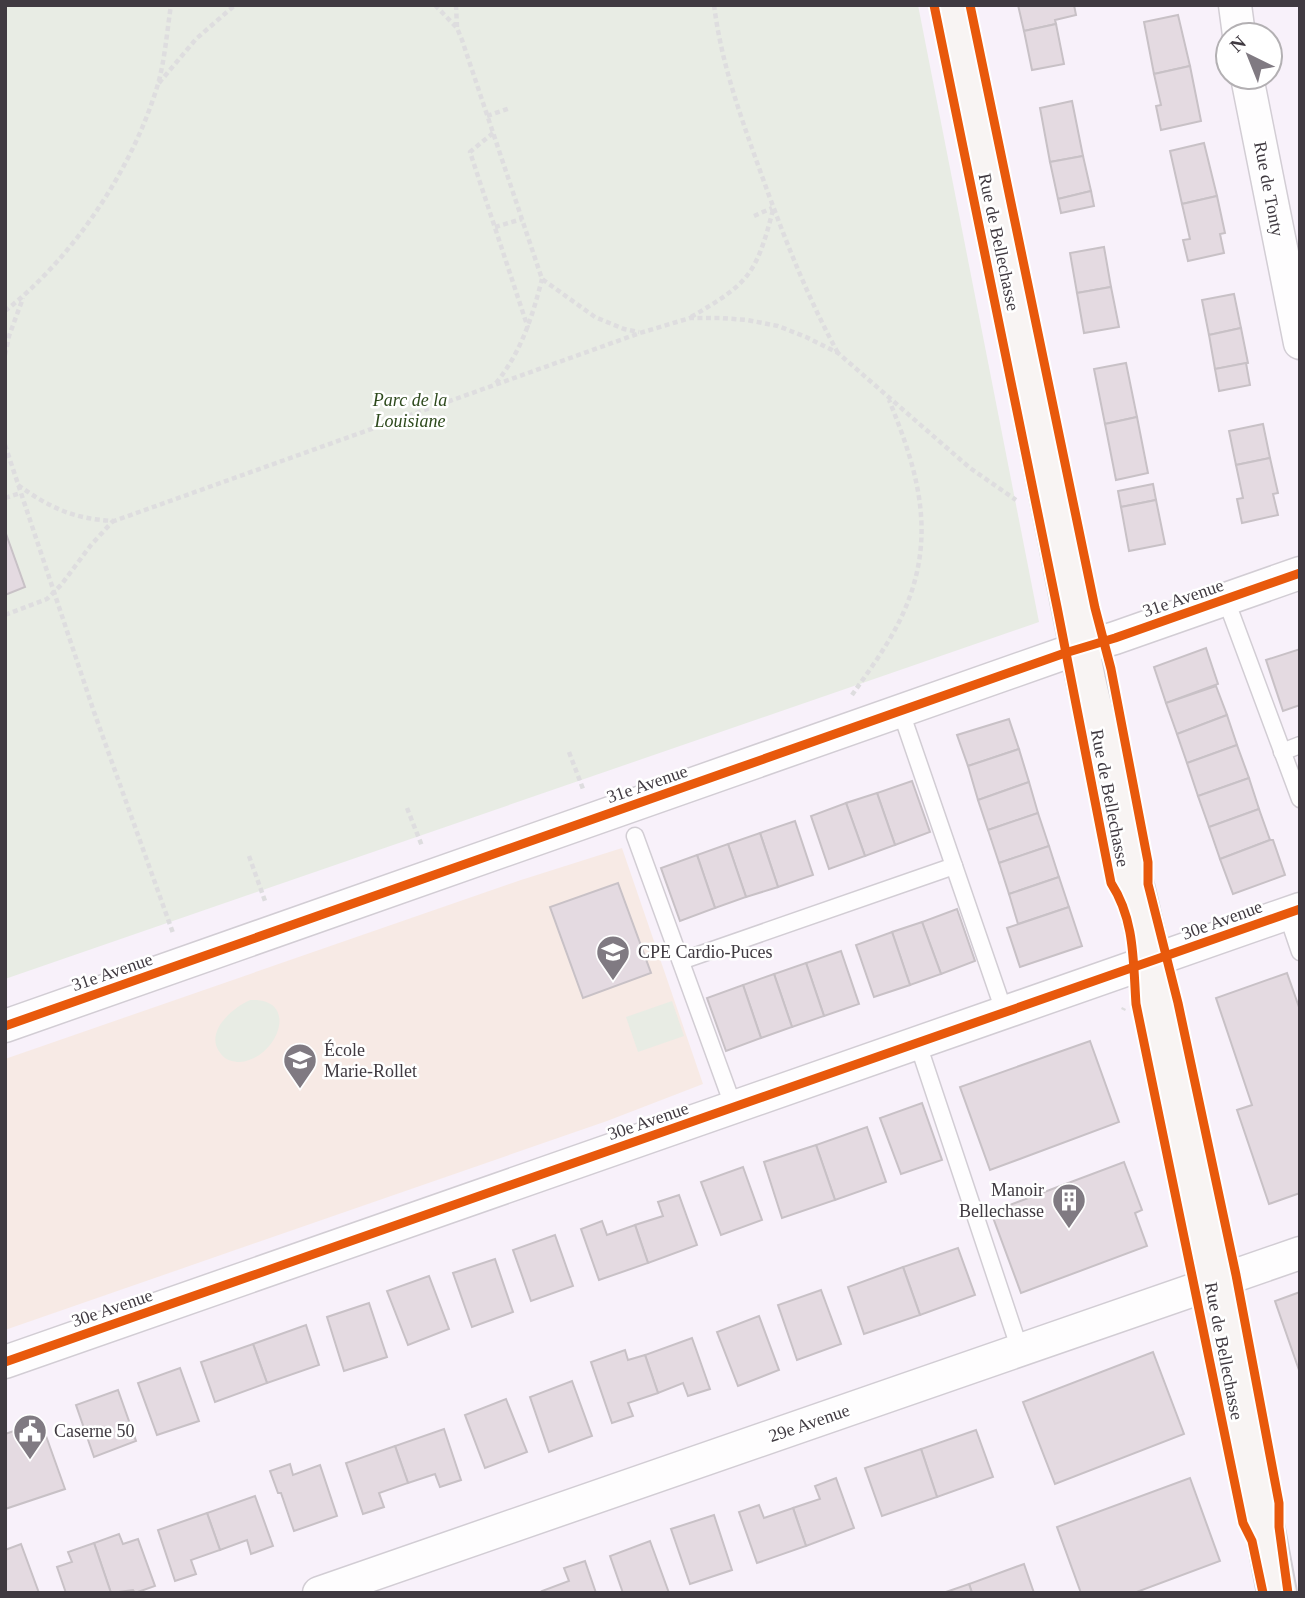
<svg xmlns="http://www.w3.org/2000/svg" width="1305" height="1598" font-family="Georgia,serif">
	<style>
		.education { fill: #f7eae5 }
		.green { fill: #e8ece4 }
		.building { fill: #e4dae1; stroke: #c8c1c6; stroke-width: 2 }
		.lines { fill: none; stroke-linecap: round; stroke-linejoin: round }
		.lane-casing { stroke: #d2cdd4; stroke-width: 19 }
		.street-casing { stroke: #d2cdd4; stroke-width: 35 }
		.secondary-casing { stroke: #d2cdd4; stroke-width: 42 }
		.path { stroke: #dedddf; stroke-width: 4.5; stroke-dasharray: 5 3.5; stroke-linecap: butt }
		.lane { stroke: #fefdfe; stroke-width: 16 }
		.street { stroke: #fefdfe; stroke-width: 32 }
		.secondary { stroke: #f8f4f3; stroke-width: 38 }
		.cycleway-casing { stroke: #fff; stroke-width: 13 }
		.cycleway { stroke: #e8590c; stroke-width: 9 }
		.labels { text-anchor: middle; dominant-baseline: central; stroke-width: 5; stroke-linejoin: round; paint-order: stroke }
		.street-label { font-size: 18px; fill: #403a41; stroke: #fff }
		.park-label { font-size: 18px; font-style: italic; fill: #2e4a1d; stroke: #fff }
		.poi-label { font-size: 18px; fill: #403a41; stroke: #fff; text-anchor: start }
	</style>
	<rect width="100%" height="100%" fill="#f8f1fa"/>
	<polygon class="education" points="622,848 703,1084 607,1121 5,1330 5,1059 521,880"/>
	<g class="green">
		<polygon points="5,5 918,5 1039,622 5,979"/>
		<path d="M250,1000C301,997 278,1059 240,1062C233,1062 225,1060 221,1054C203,1033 232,1008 250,1000Z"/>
		<polygon points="672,1001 684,1036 638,1052 626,1017"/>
	</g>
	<g class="building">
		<polygon points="1018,5 1074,5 1076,15 1055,20 1056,24 1024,31"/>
		<polygon points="1178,15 1190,66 1154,74 1144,22"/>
		<polygon points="1056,24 1064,64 1032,70 1024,31"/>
		<polygon points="1190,66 1201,121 1161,130 1156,106 1161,105 1154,74"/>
		<polygon points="1072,101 1083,156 1050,162 1040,108"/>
		<polygon points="1204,143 1217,196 1182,204 1170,151"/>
		<polygon points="1083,156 1091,191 1058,199 1050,162"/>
		<polygon points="1091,191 1094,206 1061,213 1058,199"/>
		<polygon points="1217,196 1225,233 1220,234 1224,253 1188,261 1183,240 1190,239 1182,204"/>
		<polygon points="1104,247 1111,287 1077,293 1070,253"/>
		<polygon points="1111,287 1119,327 1084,333 1077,293"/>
		<polygon points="1234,294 1241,328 1209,335 1202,300"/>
		<polygon points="1241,328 1248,363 1215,369 1209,335"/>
		<polygon points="1126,363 1137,417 1105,424 1094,369"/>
		<polygon points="1246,363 1250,385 1219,391 1215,369"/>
		<polygon points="1137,417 1148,473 1116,480 1105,424"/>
		<polygon points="1263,424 1270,458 1236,465 1229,431"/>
		<polygon points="1270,458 1278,493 1273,494 1278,515 1242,523 1237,499 1243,498 1236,465"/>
		<polygon points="1153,484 1156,500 1121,507 1118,491"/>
		<polygon points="1156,500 1165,544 1129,551 1121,507"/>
		<polygon points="5,531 25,587 5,595"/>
		<polygon points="1206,648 1218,684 1166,703 1154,667"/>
		<polygon points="1300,649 1300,705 1283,711 1266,660"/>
		<polygon points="1216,686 1227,715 1177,734 1166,703"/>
		<polygon points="1227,715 1237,745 1187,763 1177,734"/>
		<polygon points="1009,719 1019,749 968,766 957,735"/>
		<polygon points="1237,745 1249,778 1198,796 1187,763"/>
		<polygon points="1019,749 1029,782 978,800 968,766"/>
		<polygon points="1249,778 1259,809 1209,827 1198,796"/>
		<polygon points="912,781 930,832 895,845 877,793"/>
		<polygon points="1029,782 1038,813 988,830 978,800"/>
		<polygon points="877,793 895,845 865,856 846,803"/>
		<polygon points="846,803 865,856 829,869 811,816"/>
		<polygon points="1259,809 1270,840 1220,859 1209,827"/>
		<polygon points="1038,813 1049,846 999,863 988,830"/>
		<polygon points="795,821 813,875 778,887 760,833"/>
		<polygon points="760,833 778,887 746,897 728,844"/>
		<polygon points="1270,840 1273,840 1285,875 1233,894 1220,859"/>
		<polygon points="728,844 746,897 715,908 697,855"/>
		<polygon points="1049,846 1059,877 1009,894 999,863"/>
		<polygon points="697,855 715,908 680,921 661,868"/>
		<polygon points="1059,877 1069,907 1018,924 1009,894"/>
		<polygon points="618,883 651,973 583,998 550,907"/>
		<polygon points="1069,907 1082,946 1020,967 1007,928"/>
		<polygon points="957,909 975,961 941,974 922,922"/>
		<polygon points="922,922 941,974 910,985 892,932"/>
		<polygon points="892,932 910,985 874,997 856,945"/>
		<polygon points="841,951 859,1004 824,1016 806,963"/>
		<polygon points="806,963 824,1016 792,1027 774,974"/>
		<polygon points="1287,973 1300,1010 1300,1193 1269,1204 1237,1110 1252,1105 1216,998"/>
		<polygon points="774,974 792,1027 761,1038 743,985"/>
		<polygon points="743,985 761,1038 726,1051 707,998"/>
		<polygon points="1090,1041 1119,1122 990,1170 960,1087"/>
		<polygon points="922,1103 942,1160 901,1174 880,1118"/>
		<polygon points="867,1127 886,1182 835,1200 816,1145"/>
		<polygon points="816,1145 835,1200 782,1218 764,1162"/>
		<polygon points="1124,1162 1142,1210 1135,1213 1147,1246 1021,1293 991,1212"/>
		<polygon points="743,1167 762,1220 721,1235 701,1182"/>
		<polygon points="679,1195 697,1245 648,1263 635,1225 663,1216 658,1202"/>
		<polygon points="602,1221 607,1235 635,1225 648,1263 599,1280 581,1229"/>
		<polygon points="555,1235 573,1286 531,1301 513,1250"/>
		<polygon points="958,1248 975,1295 920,1315 903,1267"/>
		<polygon points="495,1259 513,1312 472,1327 453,1273"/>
		<polygon points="903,1267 920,1315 864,1334 848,1287"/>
		<polygon points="429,1276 449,1329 408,1345 387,1291"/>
		<polygon points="821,1290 841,1344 797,1360 778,1305"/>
		<polygon points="1300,1292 1300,1373 1275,1301"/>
		<polygon points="369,1303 387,1357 344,1371 327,1317"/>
		<polygon points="759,1316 779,1370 738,1386 717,1332"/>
		<polygon points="306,1325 319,1365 267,1383 253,1344"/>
		<polygon points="692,1338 710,1389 688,1396 683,1383 658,1393 645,1355"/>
		<polygon points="253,1344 267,1383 215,1402 201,1362"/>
		<polygon points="625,1350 628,1360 645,1355 658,1393 628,1403 633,1416 612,1423 591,1362"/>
		<polygon points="1153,1352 1184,1434 1055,1484 1023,1402"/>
		<polygon points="180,1368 199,1421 157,1435 138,1383"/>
		<polygon points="572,1381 592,1436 549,1452 530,1397"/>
		<polygon points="118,1390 136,1441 94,1457 76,1405"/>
		<polygon points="506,1399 527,1452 485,1468 465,1415"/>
		<polygon points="41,1422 65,1489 5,1509 5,1434"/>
		<polygon points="444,1429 461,1480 440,1487 435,1474 408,1483 395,1446"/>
		<polygon points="976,1430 993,1477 937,1497 921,1449"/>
		<polygon points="395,1446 408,1483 379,1493 384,1507 363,1514 346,1463"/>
		<polygon points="921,1449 937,1497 882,1516 865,1468"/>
		<polygon points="290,1464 293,1475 320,1465 337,1516 294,1531 281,1493 278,1493 270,1471"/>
		<polygon points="836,1478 854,1528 806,1546 793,1508 820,1499 815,1486"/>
		<polygon points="1190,1478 1220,1561 1134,1593 1081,1593 1057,1527"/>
		<polygon points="255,1496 273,1546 251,1554 247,1540 220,1550 207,1513"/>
		<polygon points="759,1505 764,1518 793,1508 806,1546 757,1563 739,1512"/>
		<polygon points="207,1513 220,1550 191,1560 196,1574 175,1581 158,1530"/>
		<polygon points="714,1515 732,1570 690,1584 671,1529"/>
		<polygon points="119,1534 123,1544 138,1539 155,1586 135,1593 133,1590 111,1593 94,1543"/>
		<polygon points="650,1541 669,1593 623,1593 610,1556"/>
		<polygon points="94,1543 111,1593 66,1593 57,1567 72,1562 68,1552"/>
		<polygon points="21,1544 39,1593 5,1593 5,1550"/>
		<polygon points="585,1561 596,1593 543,1593 542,1591 569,1581 564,1568"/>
		<polygon points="1024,1564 1034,1593 972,1593 969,1584"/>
		<polygon points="969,1584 972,1593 943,1593"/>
	</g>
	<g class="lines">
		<g class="lane-casing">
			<g id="lane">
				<polyline points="1226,600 1300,799"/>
				<polyline points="901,712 1005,1014"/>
				<polyline points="1282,752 1300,745"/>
				<polyline points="635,836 734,1108"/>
				<polyline points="1287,914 1300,952"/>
				<polyline points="681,961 954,866"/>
				<polyline points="918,1044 1020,1350"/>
			</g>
		</g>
		<g class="street-casing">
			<g id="street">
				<polyline points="1235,5 1239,35"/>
				<polyline points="1247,77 1300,343"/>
				<polyline points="5,1026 1065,653 1115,638 1300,573"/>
				<polyline points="5,1362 1300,909"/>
				<polyline points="319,1593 1300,1253"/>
			</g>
		</g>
		<g class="secondary-casing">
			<polyline id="secondary" points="951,5 1086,680 1152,962 1218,1281 1277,1593"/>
		</g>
		<g class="path">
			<polyline points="435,5 457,28 462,40 542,279 595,317 624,329 639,332"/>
			<polyline points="456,5 457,27"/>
			<path d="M714,5C721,61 739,112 758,165C781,229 805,293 838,353"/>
			<polyline points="159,83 196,39 235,5"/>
			<polyline points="487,116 510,108"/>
			<polyline points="493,133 470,152 528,328"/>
			<polyline points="754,216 772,208"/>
			<polyline points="495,227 522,219"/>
			<path d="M5,311C74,257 133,168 158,84C165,59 167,31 171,5"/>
			<path d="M691,317C749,283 756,275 773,210"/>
			<polyline points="5,355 9,336 23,298"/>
			<path d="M496,383C521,352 532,318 542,279"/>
			<polyline points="5,445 94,712 173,933"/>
			<path d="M18,485C50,508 74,519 114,521L640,333L690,318H721L747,320L778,326L806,337L838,353L970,468L1016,500"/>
			<polyline points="5,498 21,493"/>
			<polyline points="5,615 47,599 61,585 91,545 113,521"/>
			<path d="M852,695C868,672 886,648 899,622C938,543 921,478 889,400"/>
			<polyline points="569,752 583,789"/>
			<polyline points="407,808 422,846"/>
			<polyline points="249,856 265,901"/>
			<polyline points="1123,1010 1124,1008"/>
		</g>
		<use href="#lane" class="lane"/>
		<use href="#street" class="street"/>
		<use href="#secondary" class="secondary"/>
		<g class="cycleway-casing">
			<g id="cycleway">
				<path d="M934,5L1057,607L1111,883C1135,920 1133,961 1136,1004L1243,1523L1252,1541L1263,1593"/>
				<polyline points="970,5 1095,608 1111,669 1148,862 1148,884 1178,1003 1236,1275 1279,1503 1279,1527 1288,1593"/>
				<polyline points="5,1026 1065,653 1115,638 1300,573"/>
				<polyline points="5,1362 1300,909"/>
			</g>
		</g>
		<use href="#cycleway" class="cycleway"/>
	</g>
	<defs>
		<g id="school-pin" transform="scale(1.75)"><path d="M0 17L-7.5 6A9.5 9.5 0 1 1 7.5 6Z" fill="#807a82" stroke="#fff"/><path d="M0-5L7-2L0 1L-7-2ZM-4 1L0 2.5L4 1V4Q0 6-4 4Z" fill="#fff"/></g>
		<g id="building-pin" transform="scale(1.75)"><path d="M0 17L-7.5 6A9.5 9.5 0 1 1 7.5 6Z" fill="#807a82" stroke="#fff"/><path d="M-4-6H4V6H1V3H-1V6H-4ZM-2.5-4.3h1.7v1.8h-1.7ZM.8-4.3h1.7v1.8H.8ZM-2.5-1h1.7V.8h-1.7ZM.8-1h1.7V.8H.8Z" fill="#fff"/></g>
		<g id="civic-pin" transform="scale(1.75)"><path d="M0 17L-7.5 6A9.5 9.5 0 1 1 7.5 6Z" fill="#807a82" stroke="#fff"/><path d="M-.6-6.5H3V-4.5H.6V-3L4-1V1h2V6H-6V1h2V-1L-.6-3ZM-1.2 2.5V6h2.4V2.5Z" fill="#fff"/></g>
	</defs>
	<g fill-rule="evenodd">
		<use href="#school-pin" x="613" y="952"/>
		<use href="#school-pin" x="300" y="1060"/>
		<use href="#building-pin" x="1069" y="1200"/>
		<use href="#civic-pin" x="30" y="1431"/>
	</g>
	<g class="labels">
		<g class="street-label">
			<text transform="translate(1269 189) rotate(79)">Rue de Tonty</text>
			<text transform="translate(999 242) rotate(78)">Rue de Bellechasse</text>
			<text transform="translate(1183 598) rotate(-19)">31e Avenue</text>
			<text transform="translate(647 784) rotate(-19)">31e Avenue</text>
			<text transform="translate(1110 798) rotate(79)">Rue de Bellechasse</text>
			<text transform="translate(1222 920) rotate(-20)">30e Avenue</text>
			<text transform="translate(112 972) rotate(-19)">31e Avenue</text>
			<text transform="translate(648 1121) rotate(-19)">30e Avenue</text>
			<text transform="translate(112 1308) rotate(-19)">30e Avenue</text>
			<text transform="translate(1224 1351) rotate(79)">Rue de Bellechasse</text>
			<text transform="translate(809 1423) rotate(-19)">29e Avenue</text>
		</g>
		<g class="park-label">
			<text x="410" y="400">Parc de la<tspan x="410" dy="21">Louisiane</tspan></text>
		</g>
		<g class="poi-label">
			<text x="638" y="952">CPE Cardio-Puces</text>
			<text x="324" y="1050">École<tspan x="324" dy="21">Marie-Rollet</tspan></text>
			<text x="1044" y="1190" text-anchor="end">Manoir<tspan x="1044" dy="21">Bellechasse</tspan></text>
			<text x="54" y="1431">Caserne 50</text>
		</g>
	</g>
	<rect width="1305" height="1598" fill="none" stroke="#403a41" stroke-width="14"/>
	<g transform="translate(1249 56) rotate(317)"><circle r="33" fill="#ffffff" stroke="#b3b0b3" stroke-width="2"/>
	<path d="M0-5L12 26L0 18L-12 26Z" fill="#807a82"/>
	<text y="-10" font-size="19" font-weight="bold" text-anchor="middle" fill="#403a41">N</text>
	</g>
</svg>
